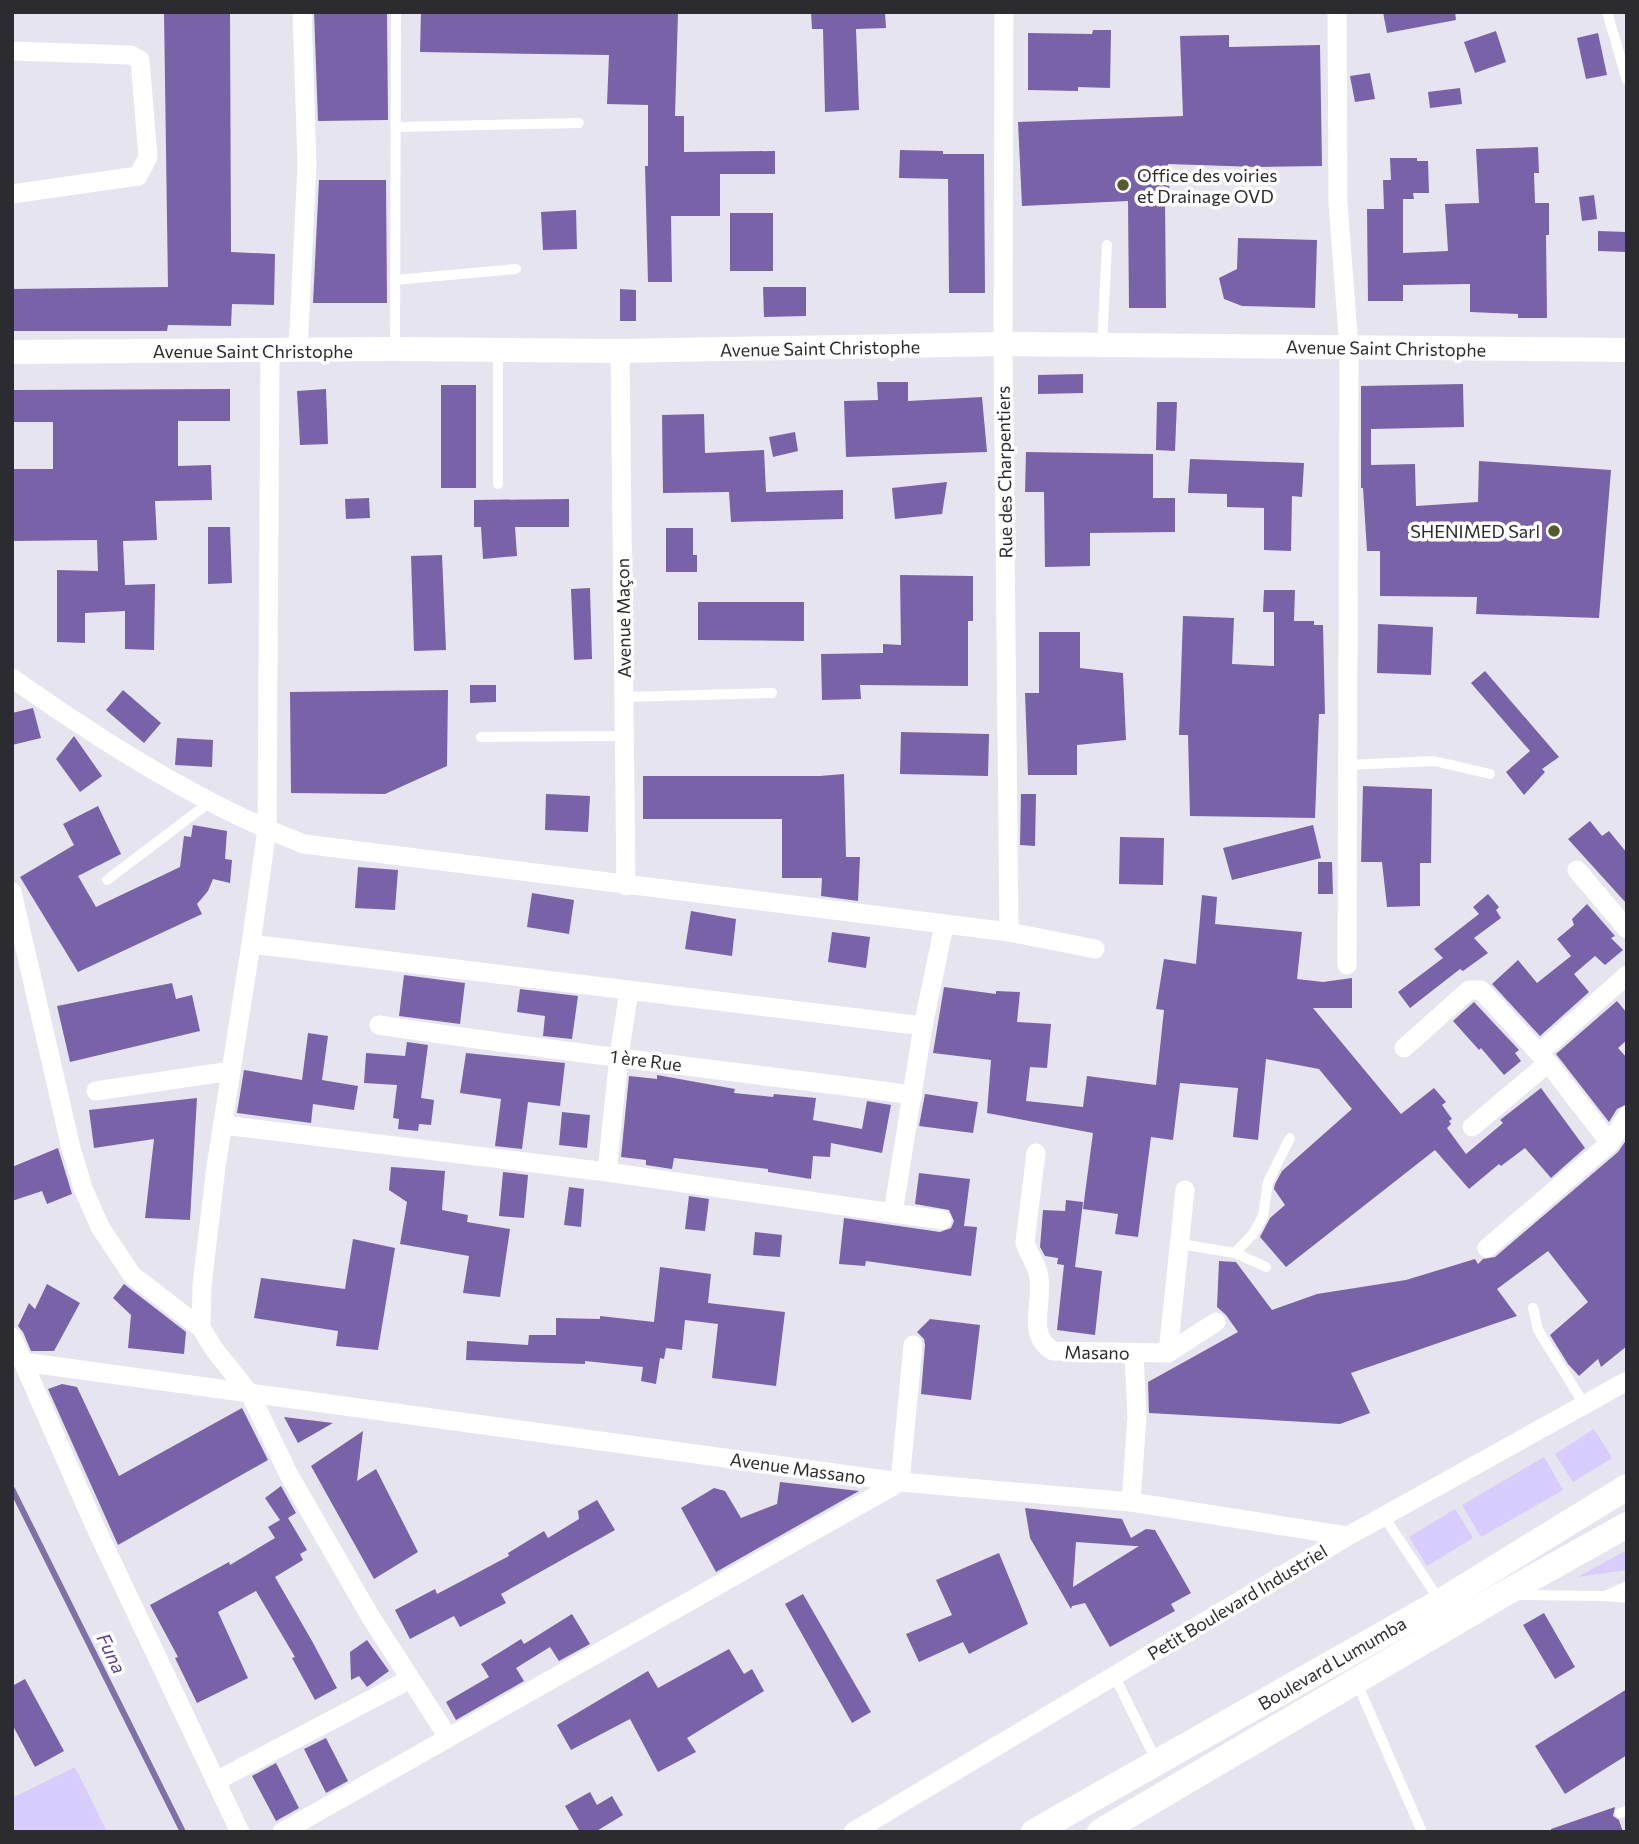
<svg xmlns="http://www.w3.org/2000/svg" width="1639" height="1844" font-family="Commissioner,sans-serif">
	<style>
		.green { fill: #d9ccfe }
		.lines { fill: none; stroke-linecap: round; stroke-linejoin: round }
		.stream { stroke: #7f70a5; stroke-width: 6 }
		.building { fill: #7863a8; fill-rule: evenodd }
		.service { stroke: #fff; stroke-width: 10 }
		.minor { stroke: #fff; stroke-width: 19 }
		.tertiary { stroke: #fff; stroke-width: 24 }
		.secondary { stroke: #fff; stroke-width: 26 }
		.poi-dot { fill: #555c2b; stroke: #fff; stroke-width: 2.5 }
		.labels { text-anchor: middle; dominant-baseline: central; stroke-width: 7; stroke-linejoin: round; paint-order: stroke }
		.poi-label { font-size: 18px; fill: #2c2b2f; stroke: #fff; text-anchor: start }
		.street-label { font-size: 18px; fill: #2c2b2f; stroke: #fff }
		.water-label { font-size: 19px; font-style: italic; fill: #5f4097; stroke: #fff }
	</style>
	<rect width="100%" height="100%" fill="#e6e4ee"/>
	<g class="green">
		<polygon points="1594,1429 1612,1458 1573,1482 1555,1454"/>
		<polygon points="1544,1457 1563,1490 1481,1537 1462,1505"/>
		<polygon points="1455,1509 1473,1538 1427,1566 1409,1537"/>
		<polygon points="1627,1550 1627,1570 1578,1577"/>
		<polygon points="75,1767 107,1832 12,1832 12,1798"/>
	</g>
	<g class="lines">
		<polyline class="stream" points="12,1489 183,1832"/>
	</g>
	<g class="building">
		<polygon points="164,12 230,12 231,252 275,254 274,305 232,304 231,326 168,325 167,331 12,331 12,289 168,287"/>
		<polygon points="314,12 387,12 388,120 318,121"/>
		<polygon points="421,12 678,12 675,116 684,116 684,152 775,151 775,174 720,174 720,216 671,216 672,282 648,282 645,166 648,166 648,105 607,104 609,55 420,52"/>
		<polygon points="811,12 885,12 886,28 856,29 859,110 825,112 823,29 812,29"/>
		<polygon points="1383,12 1455,12 1456,20 1387,33"/>
		<polygon points="1093,30 1111,30 1110,88 1078,87 1078,91 1028,90 1028,33 1092,34"/>
		<polygon points="1496,31 1506,62 1475,73 1464,42"/>
		<polygon points="1598,33 1607,75 1586,79 1577,38"/>
		<polygon points="1229,35 1229,47 1320,45 1322,166 1257,167 1168,164 1170,199 1165,199 1166,308 1129,308 1128,201 1022,206 1018,122 1183,116 1180,36"/>
		<polygon points="1370,73 1375,99 1355,102 1350,76"/>
		<polygon points="1460,88 1462,104 1430,108 1428,92"/>
		<polygon points="1538,147 1539,173 1534,173 1535,203 1549,203 1549,235 1546,235 1547,318 1518,318 1518,314 1470,312 1470,284 1403,285 1403,301 1368,301 1367,209 1384,209 1383,180 1391,180 1390,158 1417,158 1417,161 1428,161 1429,193 1413,193 1414,199 1403,199 1403,253 1448,251 1445,204 1479,203 1476,149"/>
		<polygon points="900,150 943,151 943,154 984,154 985,293 949,293 948,179 899,178"/>
		<polygon points="319,180 386,180 387,303 313,303"/>
		<polygon points="1594,195 1597,219 1582,221 1579,197"/>
		<polygon points="576,210 577,249 543,250 541,212"/>
		<rect x="730" y="213" width="43" height="58"/>
		<polygon points="1598,231 1627,232 1627,252 1598,251"/>
		<polygon points="1238,238 1317,240 1315,308 1242,306 1224,299 1219,278 1237,269"/>
		<polygon points="763,287 806,287 806,316 764,317"/>
		<polygon points="620,289 636,290 636,321 620,321"/>
		<polygon points="1083,374 1083,393 1038,394 1038,375"/>
		<polygon points="877,382 908,382 908,401 982,397 987,452 846,457 844,401 878,400"/>
		<polygon points="1463,384 1464,427 1371,429 1371,465 1415,464 1416,506 1478,502 1479,461 1611,470 1599,618 1476,614 1477,597 1380,596 1380,551 1367,551 1363,488 1361,488 1361,386"/>
		<rect x="441" y="385" width="35" height="103"/>
		<polygon points="230,389 230,421 178,421 178,466 211,465 212,500 155,501 157,540 123,541 125,585 155,584 154,650 125,649 125,611 85,613 85,643 57,642 57,570 98,571 97,540 12,541 12,469 53,469 53,422 12,422 12,390"/>
		<polygon points="326,389 328,444 300,445 297,391"/>
		<polygon points="1157,402 1177,402 1175,451 1156,450"/>
		<polygon points="704,414 705,453 764,450 766,492 843,490 843,519 731,522 729,492 663,493 662,415"/>
		<polygon points="795,432 798,451 773,457 769,437"/>
		<polygon points="1026,452 1153,454 1153,498 1175,498 1175,532 1090,533 1090,566 1045,567 1044,492 1025,492"/>
		<polygon points="1190,459 1304,463 1302,497 1292,496 1291,551 1264,550 1264,508 1227,507 1227,494 1188,493"/>
		<polygon points="947,482 942,514 895,519 892,488"/>
		<polygon points="369,498 370,518 346,519 345,499"/>
		<polygon points="569,499 569,527 515,527 517,556 483,559 481,527 474,527 474,500"/>
		<polygon points="208,527 230,527 232,583 208,584"/>
		<polygon points="666,528 693,528 693,555 697,555 697,572 666,572"/>
		<polygon points="442,555 446,650 414,651 411,556"/>
		<polygon points="900,575 973,576 973,621 968,621 968,686 860,685 861,699 822,700 821,654 883,653 883,644 901,645"/>
		<polygon points="590,588 592,659 574,660 571,589"/>
		<polygon points="1264,590 1295,590 1294,621 1314,621 1314,625 1323,625 1325,714 1319,714 1315,818 1190,816 1188,735 1179,735 1183,616 1234,618 1232,664 1274,666 1274,612 1263,612"/>
		<polygon points="698,602 804,602 804,641 698,640"/>
		<polygon points="1378,624 1433,627 1431,675 1377,673"/>
		<polygon points="1039,632 1080,632 1080,668 1123,673 1126,740 1077,745 1077,775 1028,775 1025,693 1039,693"/>
		<polygon points="1485,671 1559,757 1542,769 1545,772 1524,795 1506,772 1530,751 1471,683"/>
		<polygon points="470,685 496,685 496,702 470,703"/>
		<polygon points="123,690 161,723 144,743 106,710"/>
		<polygon points="448,690 447,766 385,794 291,793 290,692"/>
		<polygon points="33,708 41,738 12,745 12,713"/>
		<polygon points="901,732 989,734 988,776 900,774"/>
		<polygon points="74,736 102,776 80,792 56,759"/>
		<polygon points="177,738 213,740 212,767 175,765"/>
		<polygon points="844,774 846,857 860,857 858,901 821,896 822,878 782,878 782,819 643,819 643,776 820,776"/>
		<polygon points="1363,786 1432,789 1431,863 1420,863 1420,906 1387,907 1382,862 1361,862"/>
		<polygon points="546,794 590,796 588,832 545,830"/>
		<polygon points="1021,794 1036,794 1035,846 1020,845"/>
		<polygon points="98,806 121,854 78,876 96,907 180,867 184,836 191,837 193,825 227,831 225,859 232,860 230,883 213,879 208,891 197,904 202,914 78,972 20,877 74,845 63,824"/>
		<polygon points="1590,821 1602,836 1609,831 1627,853 1627,904 1568,839"/>
		<polygon points="1313,825 1321,858 1232,880 1223,848"/>
		<polygon points="1120,837 1164,838 1163,885 1119,884"/>
		<polygon points="1318,862 1332,862 1333,894 1318,894"/>
		<polygon points="358,867 398,870 395,910 355,908"/>
		<polygon points="532,893 574,900 569,934 527,927"/>
		<polygon points="1488,894 1499,907 1496,910 1501,918 1474,938 1488,953 1463,971 1460,969 1410,1008 1398,992 1443,958 1434,949 1479,914 1473,907"/>
		<polygon points="1202,895 1217,897 1215,924 1302,932 1297,979 1323,982 1352,978 1352,1008 1313,1008 1401,1114 1434,1088 1446,1102 1442,1105 1452,1119 1449,1121 1451,1124 1447,1128 1466,1154 1503,1123 1500,1120 1541,1088 1585,1148 1551,1178 1525,1148 1501,1166 1499,1164 1469,1189 1435,1150 1286,1267 1260,1237 1270,1218 1285,1205 1274,1189 1275,1184 1282,1171 1352,1109 1319,1069 1266,1059 1258,1140 1233,1137 1238,1088 1180,1083 1173,1140 1151,1137 1138,1237 1115,1234 1118,1214 1083,1209 1093,1133 987,1113 991,1060 933,1053 944,987 996,994 996,991 1020,992 1017,1022 1051,1024 1047,1068 1030,1067 1026,1101 1083,1107 1087,1076 1156,1085 1164,1010 1156,1009 1164,959 1196,964"/>
		<polygon points="1587,904 1615,936 1611,938 1623,950 1605,965 1595,956 1574,974 1589,992 1540,1036 1492,984 1518,960 1537,983 1571,956 1557,939 1574,925 1572,919"/>
		<polygon points="691,911 736,919 732,956 685,949"/>
		<polygon points="832,932 870,937 866,968 828,962"/>
		<polygon points="404,975 465,983 460,1024 399,1016"/>
		<polygon points="172,983 176,999 192,995 200,1031 70,1062 57,1006"/>
		<polygon points="520,989 578,996 572,1039 543,1036 545,1016 517,1012"/>
		<polygon points="1617,1001 1627,1013 1627,1040 1618,1048 1627,1058 1627,1104 1617,1109 1609,1122 1556,1054"/>
		<polygon points="1474,1002 1519,1050 1515,1053 1521,1061 1504,1075 1481,1048 1479,1050 1453,1021"/>
		<polygon points="308,1033 328,1036 322,1080 358,1086 354,1110 313,1104 311,1123 237,1113 244,1070 302,1080"/>
		<polygon points="407,1042 428,1045 421,1098 434,1100 431,1125 419,1124 418,1131 398,1129 399,1119 393,1118 397,1085 364,1083 366,1053 405,1056"/>
		<polygon points="466,1053 565,1063 560,1106 528,1102 522,1149 495,1146 501,1099 460,1093"/>
		<polygon points="657,1075 735,1089 734,1093 773,1097 774,1094 816,1098 813,1120 862,1129 867,1101 891,1105 882,1153 831,1143 830,1157 813,1156 811,1179 768,1172 768,1169 674,1158 672,1169 646,1165 646,1160 621,1157 629,1076 657,1079"/>
		<polygon points="925,1094 978,1102 973,1133 919,1126"/>
		<polygon points="197,1098 190,1220 145,1218 154,1139 94,1148 89,1110"/>
		<polygon points="562,1112 590,1115 587,1148 559,1145"/>
		<polygon points="1627,1139 1627,1346 1601,1367 1598,1359 1579,1376 1568,1364 1550,1335 1588,1302 1548,1251 1497,1289 1517,1316 1351,1373 1370,1413 1340,1424 1149,1413 1148,1382 1238,1332 1226,1315 1217,1307 1219,1261 1236,1262 1272,1310 1317,1294 1406,1280 1475,1259 1478,1264 1483,1259 1495,1257 1618,1152"/>
		<polygon points="58,1148 72,1194 47,1204 42,1191 12,1201 12,1167"/>
		<polygon points="391,1167 445,1171 442,1210 468,1215 467,1222 510,1229 500,1297 463,1293 469,1256 400,1244 407,1202 389,1190"/>
		<polygon points="503,1172 528,1175 524,1218 499,1216"/>
		<polygon points="919,1173 970,1179 964,1226 977,1227 971,1276 866,1261 865,1266 839,1264 844,1218 940,1232 951,1228 954,1221 949,1210 915,1204"/>
		<polygon points="569,1187 584,1189 581,1227 564,1225"/>
		<polygon points="689,1196 709,1199 705,1231 685,1229"/>
		<polygon points="1066,1200 1083,1202 1075,1267 1102,1271 1095,1335 1057,1330 1064,1265 1057,1264 1058,1258 1045,1256 1040,1247 1043,1210 1065,1211"/>
		<polygon points="755,1232 782,1235 780,1257 753,1255"/>
		<polygon points="353,1239 395,1248 378,1350 336,1346 338,1331 254,1318 261,1278 345,1289"/>
		<polygon points="660,1267 711,1274 708,1303 785,1312 776,1386 712,1378 718,1324 685,1320 682,1350 666,1348 664,1359 660,1358 656,1384 641,1381 643,1367 585,1361 585,1364 466,1360 467,1341 528,1345 529,1335 556,1335 556,1318 600,1319 600,1316 654,1322"/>
		<polygon points="47,1284 80,1303 54,1351 31,1351 23,1332 18,1326 29,1303 35,1309"/>
		<polygon points="124,1284 186,1332 184,1354 128,1348 131,1315 113,1298"/>
		<polygon points="930,1319 980,1325 971,1400 921,1394 925,1345 924,1339 917,1332"/>
		<polygon points="62,1384 77,1387 119,1476 242,1408 268,1460 118,1545 48,1389"/>
		<polygon points="284,1417 333,1423 298,1443"/>
		<polygon points="363,1431 357,1481 376,1469 418,1552 374,1579 311,1466"/>
		<polygon points="780,1482 859,1491 716,1572 681,1508 714,1488 725,1491 741,1518 777,1504"/>
		<polygon points="281,1486 296,1513 288,1518 307,1550 300,1554 303,1560 275,1577 312,1641 337,1688 315,1700 292,1658 295,1657 256,1591 218,1612 248,1678 197,1703 175,1658 178,1657 150,1605 229,1562 230,1565 275,1538 268,1527 280,1520 265,1498"/>
		<polygon points="597,1500 615,1530 501,1594 506,1603 460,1627 454,1616 410,1639 395,1610 435,1589 437,1594 509,1556 508,1553 544,1531 548,1538 579,1519 578,1511"/>
		<path d="M1025,1508L1122,1519L1131,1538L1146,1529L1155,1530L1191,1593L1171,1604L1175,1611L1110,1647L1085,1603L1072,1606L1071,1609L1030,1538ZM1076,1542L1135,1546H1139L1073,1587Z"/>
		<polygon points="999,1553 1028,1624 969,1654 963,1642 919,1662 906,1634 952,1615 936,1580"/>
		<polygon points="803,1594 871,1712 852,1723 785,1604"/>
		<polygon points="1544,1613 1575,1667 1555,1679 1523,1625"/>
		<polygon points="572,1614 590,1644 559,1661 550,1647 516,1668 524,1681 456,1720 446,1702 489,1677 481,1664 521,1639 524,1644"/>
		<polygon points="367,1640 389,1671 367,1687 359,1676 351,1680 350,1652"/>
		<polygon points="729,1649 744,1674 752,1669 764,1691 687,1738 696,1752 658,1772 630,1719 571,1750 557,1725 648,1671 658,1688"/>
		<polygon points="25,1679 64,1751 35,1767 12,1724 12,1686"/>
		<polygon points="1627,1689 1627,1755 1565,1794 1535,1746"/>
		<polygon points="326,1738 348,1781 326,1793 304,1749"/>
		<polygon points="276,1763 299,1808 276,1821 252,1776"/>
		<polygon points="590,1792 597,1805 612,1796 623,1815 595,1832 580,1832 565,1806"/>
		<polygon points="1615,1807 1613,1816 1619,1820 1623,1832 1551,1832 1551,1829"/>
	</g>
	<g class="lines">
		<g class="service">
			<polyline points="1607,12 1627,80"/>
			<polyline points="396,127 579,123"/>
			<polyline points="395,280 516,269"/>
			<polyline points="1102,345 1107,245"/>
			<polyline points="395,349 396,12"/>
			<polyline points="498,484 498,351"/>
			<polyline points="624,697 772,693"/>
			<polyline points="481,737 624,736"/>
			<polyline points="1348,765 1434,761 1490,774"/>
			<polyline points="107,880 210,802"/>
			<polyline points="1180,1244 1235,1253 1266,1267"/>
			<polyline points="1235,1253 1253,1234 1263,1216 1268,1182 1290,1138"/>
			<polyline points="1533,1308 1538,1330 1584,1404"/>
			<polyline points="1383,1515 1440,1601"/>
			<polyline points="1515,1595 1605,1596 1627,1598"/>
			<polyline points="1605,1596 1627,1586"/>
			<polyline points="1114,1675 1157,1762"/>
			<polyline points="1357,1683 1422,1832"/>
			<polyline points="1620,1813 1627,1811"/>
		</g>
		<g class="minor">
			<polyline points="1004,12 1003,344 1009,932"/>
			<polyline points="1337,12 1338,203 1349,348 1347,965"/>
			<polyline points="12,51 131,55 140,60 148,157 138,176 12,194"/>
			<polyline points="298,350 307,165 302,12"/>
			<polyline points="270,351 267,829 251,944 216,1167 202,1285 201,1328 214,1349 250,1394 289,1475 370,1616 448,1737"/>
			<polyline points="620,351 626,886"/>
			<path d="M12,678C100,740 203,806 304,844L1009,932L1095,949"/>
			<polyline points="1577,870 1627,929"/>
			<polyline points="12,892 71,1148 83,1188 100,1227 132,1275 201,1328"/>
			<polyline points="251,944 923,1026"/>
			<path d="M379,1025C556,1052 735,1071 913,1095"/>
			<polyline points="1404,1048 1469,990 1481,990 1548,1063 1610,1143"/>
			<polyline points="1539,1053 1627,975"/>
			<polyline points="96,1091 231,1071"/>
			<polyline points="223,1125 607,1172 942,1220"/>
			<polyline points="1472,1127 1548,1063"/>
			<path d="M1036,1153L1025,1242C1028,1255 1038,1265 1039,1278C1043,1305 1026,1335 1053,1351L1168,1353L1216,1322"/>
			<polyline points="607,1172 619,1056 629,991"/>
			<polyline points="893,1213 923,1026 944,926"/>
			<polyline points="1487,1248 1610,1143 1627,1116"/>
			<polyline points="12,1337 94,1524 240,1832"/>
			<polyline points="1168,1353 1185,1190"/>
			<polyline points="23,1362 900,1482 1131,1502 1348,1536"/>
			<polyline points="1131,1502 1137,1417 1134,1353"/>
			<polyline points="216,1781 410,1679"/>
			<polyline points="282,1832 900,1482 913,1345"/>
			<polyline points="853,1832 1348,1536 1627,1381"/>
		</g>
		<polyline class="tertiary" points="12,352 395,349 620,351 1003,344 1627,350"/>
		<g class="secondary">
			<polyline points="1034,1832 1440,1602 1627,1487"/>
			<polyline points="1100,1832 1502,1595 1627,1525"/>
		</g>
	</g>
	<g class="poi-dot">
		<circle cx="1123" cy="185" r="7"/>
		<circle cx="1554" cy="531" r="7"/>
	</g>
	<g class="labels">
		<g class="poi-label">
			<text x="1137" y="175">Office des voiries<tspan x="1137" dy="21">et Drainage OVD</tspan></text>
			<text x="1540" y="531" text-anchor="end">SHENIMED Sarl</text>
		</g>
		<g class="street-label">
			<text transform="translate(820 348) rotate(-1)">Avenue Saint Christophe</text>
			<text transform="translate(1386 348) rotate(1)">Avenue Saint Christophe</text>
			<text x="253" y="351">Avenue Saint Christophe</text>
			<text transform="translate(1004 472) rotate(-91)">Rue des Charpentiers</text>
			<text transform="translate(623 618) rotate(-91)">Avenue Maçon</text>
			<text transform="translate(646 1060) rotate(7)">1 ère Rue</text>
			<text transform="translate(1097 1352) rotate(1)">Masano</text>
			<text transform="translate(798 1468) rotate(8)">Avenue Massano</text>
			<text transform="translate(1237 1602) rotate(-31)">Petit Boulevard Industriel</text>
			<text transform="translate(1332 1663) rotate(-30)">Boulevard Lumumba</text>
		</g>
		<g class="water-label">
			<text transform="translate(112 1653) rotate(64)">Funa</text>
		</g>
	</g>
	<rect width="1639" height="1844" fill="none" stroke="#2c2b2f" stroke-width="28"/>
</svg>
